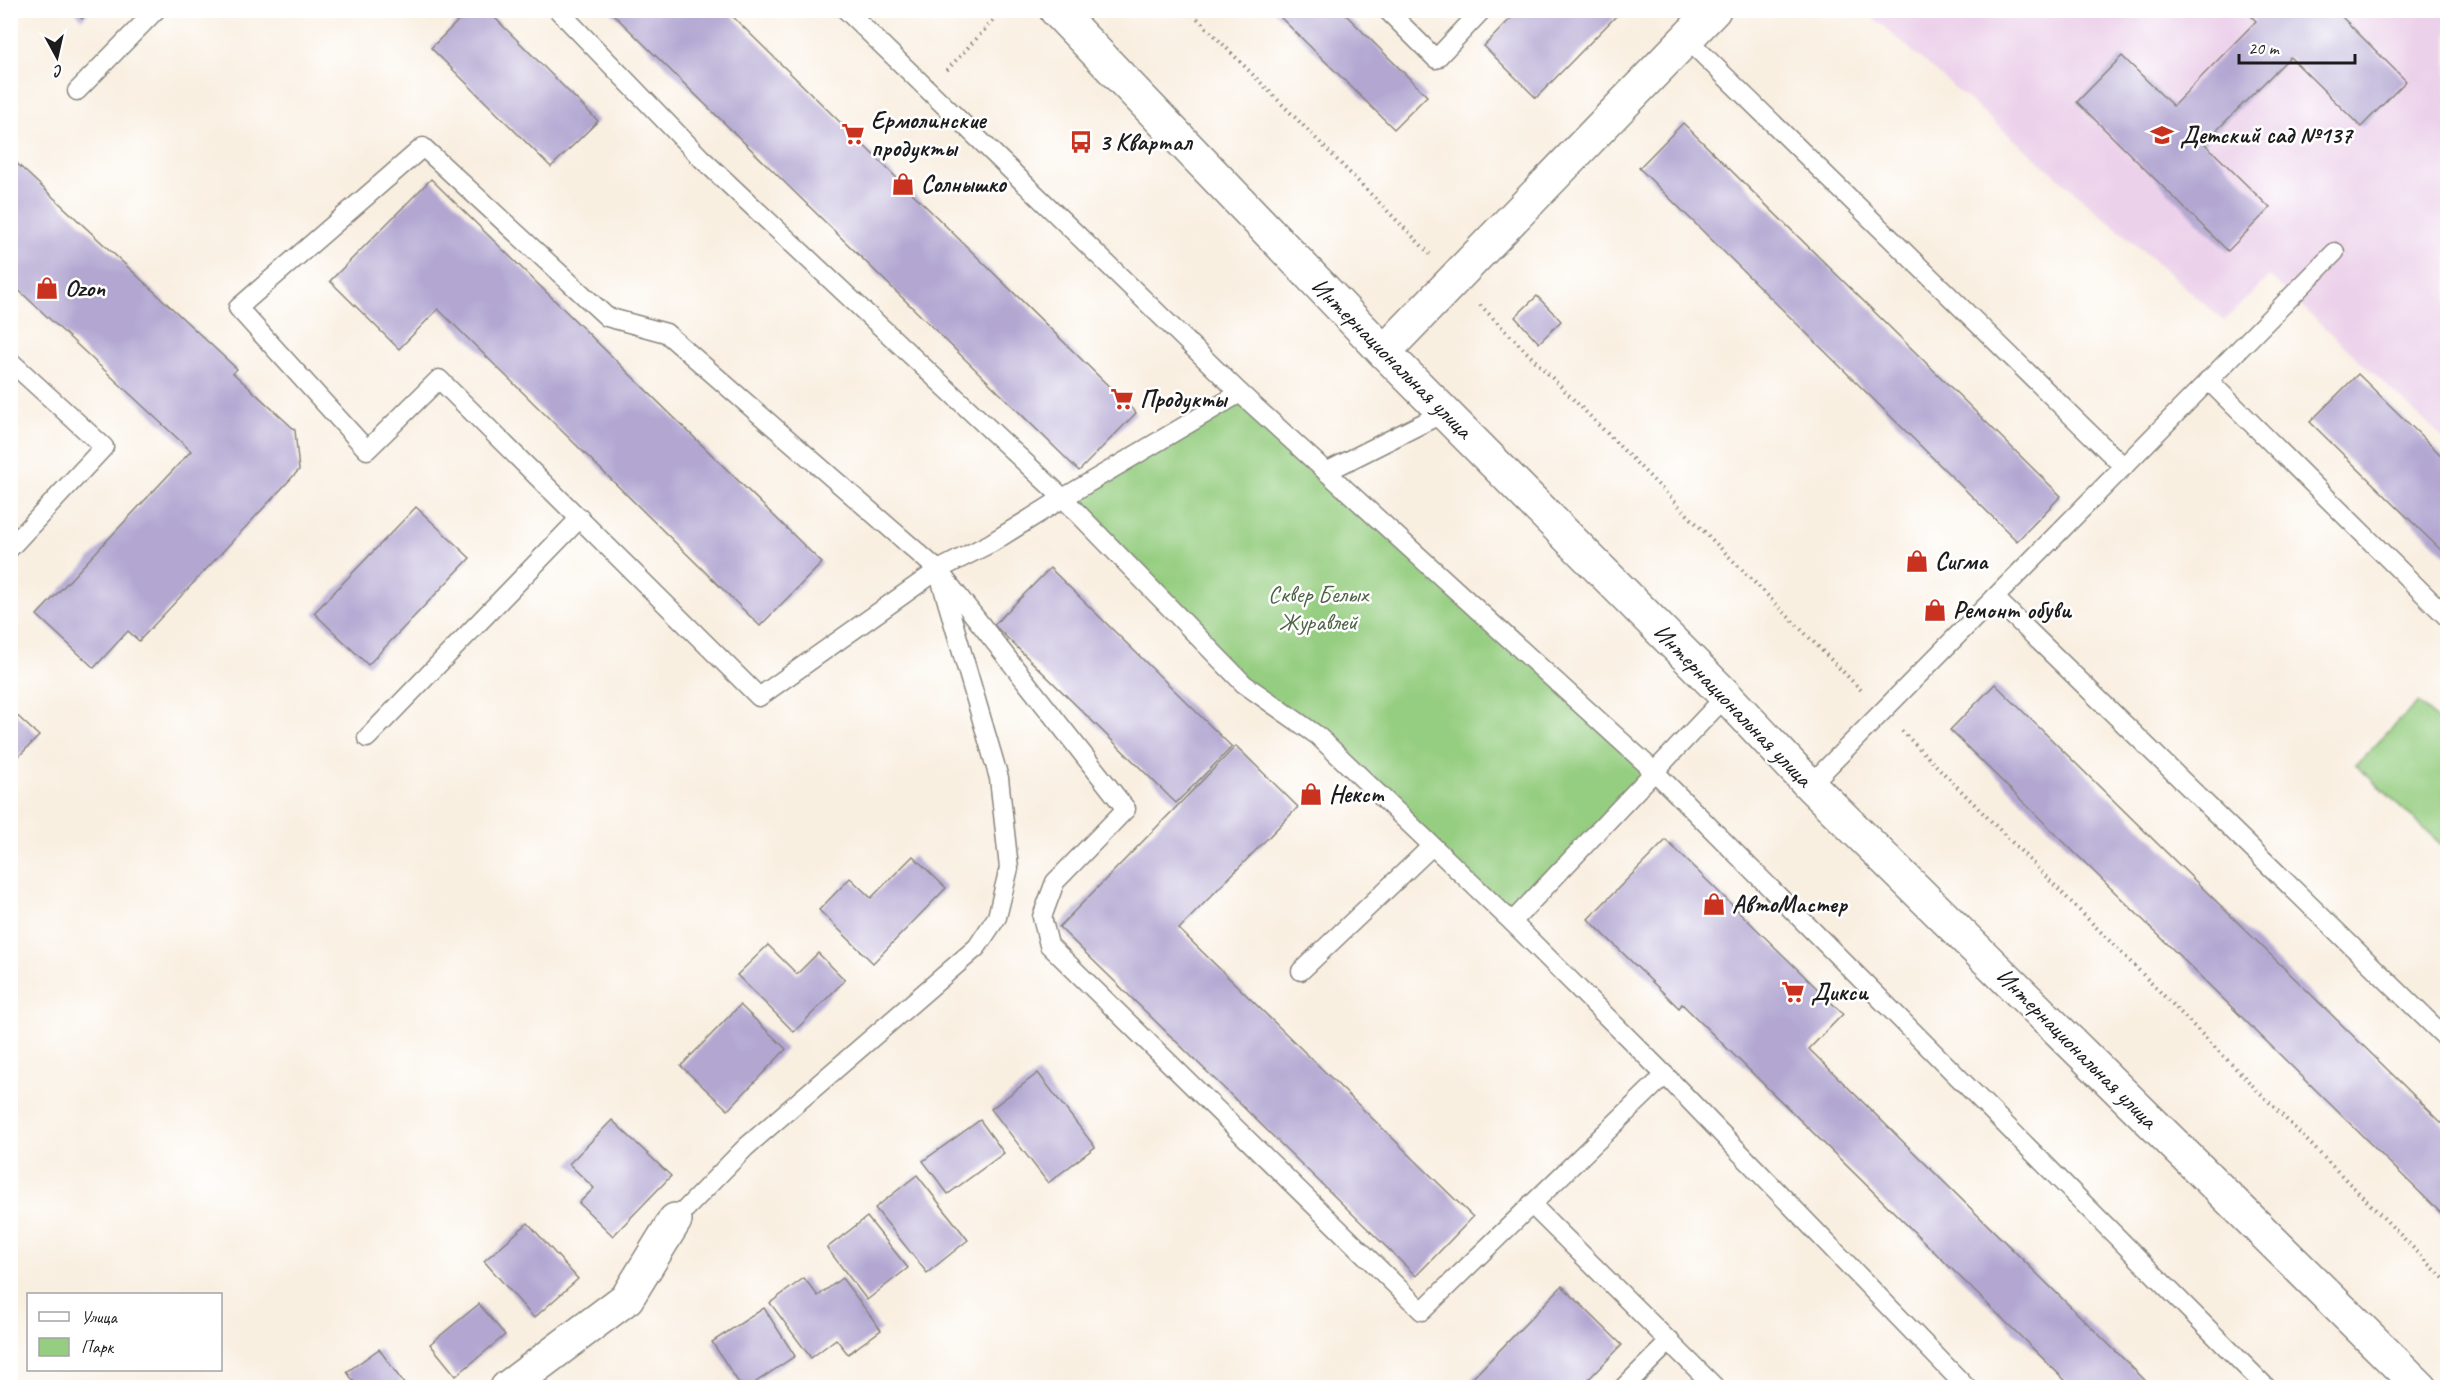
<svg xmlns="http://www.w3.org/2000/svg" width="2458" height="1398" font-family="Caveat,sans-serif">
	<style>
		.built { fill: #ecd1ea }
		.green { fill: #96ce81; stroke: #59754e; stroke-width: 1.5 }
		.building { fill: #b3a7d2 }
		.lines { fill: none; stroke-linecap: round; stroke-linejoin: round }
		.lane-casing { stroke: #8a867e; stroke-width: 21 }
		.street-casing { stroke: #8a867e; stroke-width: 36 }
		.secondary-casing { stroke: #8a867e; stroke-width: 36 }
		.path { stroke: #8a867e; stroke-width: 4; stroke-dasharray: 1.5 4.5; stroke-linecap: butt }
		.lane { stroke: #fff; stroke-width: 18 }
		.street { stroke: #fff; stroke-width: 33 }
		.secondary { stroke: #fff; stroke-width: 33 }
		.labels { text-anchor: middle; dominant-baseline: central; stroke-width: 5; stroke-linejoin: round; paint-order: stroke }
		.poi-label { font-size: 24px; font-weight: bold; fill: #1c1c1c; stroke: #fff; text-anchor: start }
		.street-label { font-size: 24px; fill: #1c1c1c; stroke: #fff }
		.park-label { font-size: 24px; fill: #4d6344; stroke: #fff }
	</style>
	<rect width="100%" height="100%" fill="#fff"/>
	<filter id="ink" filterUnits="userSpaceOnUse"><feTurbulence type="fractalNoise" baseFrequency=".0167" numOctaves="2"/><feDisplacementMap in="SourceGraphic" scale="12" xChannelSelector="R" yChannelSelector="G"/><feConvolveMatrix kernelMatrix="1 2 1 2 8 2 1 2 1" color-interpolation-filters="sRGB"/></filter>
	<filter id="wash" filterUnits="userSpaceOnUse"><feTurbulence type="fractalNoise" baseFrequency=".008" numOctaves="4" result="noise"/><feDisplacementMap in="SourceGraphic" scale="24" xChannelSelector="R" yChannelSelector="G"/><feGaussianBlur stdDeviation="1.35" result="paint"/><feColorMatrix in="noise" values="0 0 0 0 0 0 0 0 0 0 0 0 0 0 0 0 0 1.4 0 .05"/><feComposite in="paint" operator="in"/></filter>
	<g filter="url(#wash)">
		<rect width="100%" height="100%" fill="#f9efe1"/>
		<polygon class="built" points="1866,11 2447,11 2447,442 2269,276 2224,321"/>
		<g class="green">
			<polygon points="1240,393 1655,772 1512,922 1318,736 1244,684 1063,498"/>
			<polygon points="2418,702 2447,729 2447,850 2356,765"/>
		</g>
		<g id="blocks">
			<g class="building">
				<polygon points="74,10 91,10 82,19"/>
				<polygon points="469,10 487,10 598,121 551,167 431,48"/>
				<polygon points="609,10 726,10 1136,413 1079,471"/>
				<polygon points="1273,10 1341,10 1427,96 1394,129"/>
				<polygon points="1519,10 1622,10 1536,98 1484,46"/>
				<polygon points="2245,10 2335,10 2406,81 2361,127 2290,57 2204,143 2270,208 2228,251 2077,102 2122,56 2173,106 2256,21"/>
				<polygon points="1683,123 2061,496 2017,541 1639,168"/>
				<polygon points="10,157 237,369 233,373 295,430 299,470 139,641 128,631 94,668 37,615 191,451 10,282"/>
				<polygon points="431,179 822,563 760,626 438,309 399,349 330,281"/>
				<polygon points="1537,296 1561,321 1539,343 1515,317"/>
				<polygon points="2358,374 2448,462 2448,557 2310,422"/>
				<polygon points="416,507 470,558 368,665 314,613"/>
				<polygon points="1050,568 1232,747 1176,803 994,625"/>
				<polygon points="1995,684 2448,1129 2448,1220 1950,730"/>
				<polygon points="10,709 39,736 10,765"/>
				<polygon points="1236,746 1298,807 1179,929 1473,1217 1416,1276 1059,927"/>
				<polygon points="1666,840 1843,1014 1809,1049 2153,1388 2073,1388 1682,1004 1679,1008 1588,919"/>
				<polygon points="913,856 946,888 873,963 819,910 850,878 871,898"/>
				<polygon points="768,945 797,974 818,953 845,980 794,1032 737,975"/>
				<polygon points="740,1005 786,1049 728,1110 681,1066"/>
				<polygon points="1038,1073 1095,1147 1048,1183 991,1109"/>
				<polygon points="612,1120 671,1176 613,1236 579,1203 594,1188 569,1164"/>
				<polygon points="980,1120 1004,1153 948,1194 923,1161"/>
				<polygon points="917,1175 968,1240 927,1273 875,1208"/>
				<polygon points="867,1217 908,1268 867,1300 827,1248"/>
				<polygon points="528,1223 578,1279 534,1318 484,1261"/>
				<polygon points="804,1278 818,1296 842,1278 881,1330 848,1354 836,1339 811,1358 770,1303"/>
				<polygon points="1562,1286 1622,1345 1580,1388 1463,1388"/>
				<polygon points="479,1304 505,1335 456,1376 430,1344"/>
				<polygon points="764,1308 795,1356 747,1388 742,1388 712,1342"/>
				<polygon points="379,1349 407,1388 358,1388 347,1372"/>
			</g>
		</g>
	</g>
	<g filter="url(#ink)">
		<use href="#blocks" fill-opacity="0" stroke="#8a867e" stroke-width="1.5"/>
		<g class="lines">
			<g class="lane-casing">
				<g id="lane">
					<polyline points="558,10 701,158 1063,498 991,543 938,570 759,697 439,379 367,450 238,308 423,147 607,317 666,333 938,570 1126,809 1055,882 1042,917 1049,945 1422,1311 1665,1075"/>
					<polyline points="846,10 1240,393 1655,772 2267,1388"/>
					<polyline points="1387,10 1436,59 1482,10"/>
					<polyline points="1687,39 2124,467"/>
					<polyline points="77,91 156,10"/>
					<polyline points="10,361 104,447 10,548"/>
					<polyline points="2208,380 2448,618"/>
					<polyline points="1240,393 1063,498 1244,684 1318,736 1512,922 1665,1075 1967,1388"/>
					<polyline points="1326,472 1445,412"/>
					<polyline points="1995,598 2448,1040"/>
					<polyline points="367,738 580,518"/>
					<polyline points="1810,785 2335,252"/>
					<polyline points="1512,922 1726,696"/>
					<polyline points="1301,971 1432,846"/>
					<polyline points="1531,1204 1716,1388"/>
					<polyline points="675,1220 746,1147 977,947 997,917 1009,868 999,778 941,581"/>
					<polyline points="1623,1388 1670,1341"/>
				</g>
			</g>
			<g class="street-casing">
				<g id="street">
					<polyline points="1384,352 1714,10"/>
					<polyline points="507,1388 627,1298 675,1220"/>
				</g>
			</g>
			<g class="secondary-casing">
				<polyline id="secondary" points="1056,10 1384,352 1726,696 1810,785 2421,1388"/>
			</g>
			<g class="path">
				<polyline points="1189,10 1430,254"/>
				<polyline points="947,70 1003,10"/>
				<polyline points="1480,305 1863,692"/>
				<polyline points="1902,731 2448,1283"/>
			</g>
			<use href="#lane" class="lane"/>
			<use href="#street" class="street"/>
			<use href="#secondary" class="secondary"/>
		</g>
	</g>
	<defs>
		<g id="supermarket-bare" transform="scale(1.8)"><path d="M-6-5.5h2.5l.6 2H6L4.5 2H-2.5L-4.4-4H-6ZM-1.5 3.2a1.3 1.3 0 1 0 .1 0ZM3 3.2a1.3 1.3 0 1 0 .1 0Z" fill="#c8321e" stroke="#fff" stroke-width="2.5" paint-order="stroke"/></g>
		<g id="school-bare" transform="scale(1.8)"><path d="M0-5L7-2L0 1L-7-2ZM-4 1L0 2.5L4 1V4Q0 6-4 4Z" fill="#c8321e" stroke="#fff" stroke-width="2.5" paint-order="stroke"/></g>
		<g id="bus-bare" transform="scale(1.8)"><path d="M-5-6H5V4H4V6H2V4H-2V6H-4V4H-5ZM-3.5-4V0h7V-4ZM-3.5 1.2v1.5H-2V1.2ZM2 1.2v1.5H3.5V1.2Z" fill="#c8321e" stroke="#fff" stroke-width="2.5" paint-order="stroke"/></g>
		<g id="shop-bare" transform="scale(1.8)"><path d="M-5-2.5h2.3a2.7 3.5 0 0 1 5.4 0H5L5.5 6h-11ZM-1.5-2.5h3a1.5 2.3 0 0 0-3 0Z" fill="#c8321e" stroke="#fff" stroke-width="2.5" paint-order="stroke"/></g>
	</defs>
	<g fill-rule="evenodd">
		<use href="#supermarket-bare" x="853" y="134"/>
		<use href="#school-bare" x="2162" y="135"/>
		<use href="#bus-bare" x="1081" y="142"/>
		<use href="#shop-bare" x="903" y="184"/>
		<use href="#shop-bare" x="47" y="288"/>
		<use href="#supermarket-bare" x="1122" y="399"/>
		<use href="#shop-bare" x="1917" y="561"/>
		<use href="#shop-bare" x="1935" y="610"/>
		<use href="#shop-bare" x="1311" y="794"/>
		<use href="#shop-bare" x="1714" y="904"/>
		<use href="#supermarket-bare" x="1793" y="992"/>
	</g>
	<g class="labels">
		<g class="poi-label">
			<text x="871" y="120">Ермолинские<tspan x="871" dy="28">продукты</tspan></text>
			<text x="2180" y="135">Детский сад №137</text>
			<text x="1099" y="142">3 Квартал</text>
			<text x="921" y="184">Солнышко</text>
			<text x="65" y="288">Ozon</text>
			<text x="1140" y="399">Продукты</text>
			<text x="1935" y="561">Сигма</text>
			<text x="1953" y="610">Ремонт обуви</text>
			<text x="1329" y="794">Некст</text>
			<text x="1732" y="904">АвтоМастер</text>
			<text x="1811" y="992">Дикси</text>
		</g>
		<g class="street-label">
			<text transform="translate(1392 358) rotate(45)">Интернациональная улица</text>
			<text transform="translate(1733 705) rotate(46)">Интернациональная улица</text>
			<text transform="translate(2077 1048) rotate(45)">Интернациональная улица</text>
		</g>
		<g class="park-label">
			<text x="1318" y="594">Сквер Белых<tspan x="1318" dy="28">Журавлей</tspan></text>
		</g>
	</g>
	<rect width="2458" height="1398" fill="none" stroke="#fff" stroke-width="36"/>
	<rect x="27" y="1293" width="195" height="78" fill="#ffffff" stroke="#a4a4a4" stroke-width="1.5"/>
	<rect x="39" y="1312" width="30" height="9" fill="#ffffff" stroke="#a4a4a4" stroke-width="1.5"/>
	<text x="81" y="1323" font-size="18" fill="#1c1c1c">Улица</text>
	<rect x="39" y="1338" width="30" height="18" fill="#96ce81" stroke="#a4a4a4" stroke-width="1.5"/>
	<text x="81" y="1353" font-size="18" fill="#1c1c1c">Парк</text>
	<g transform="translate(57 57) rotate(172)" stroke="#ffffff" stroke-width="4.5" paint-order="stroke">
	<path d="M0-4.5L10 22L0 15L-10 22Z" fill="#1c1c1c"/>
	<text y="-9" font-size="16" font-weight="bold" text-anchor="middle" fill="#1c1c1c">С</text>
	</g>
	<path d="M2239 54v9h116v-9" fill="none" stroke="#1c1c1c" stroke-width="3"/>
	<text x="2248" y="54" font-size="18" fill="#1c1c1c" stroke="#ffffff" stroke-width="4.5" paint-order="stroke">20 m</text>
</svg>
